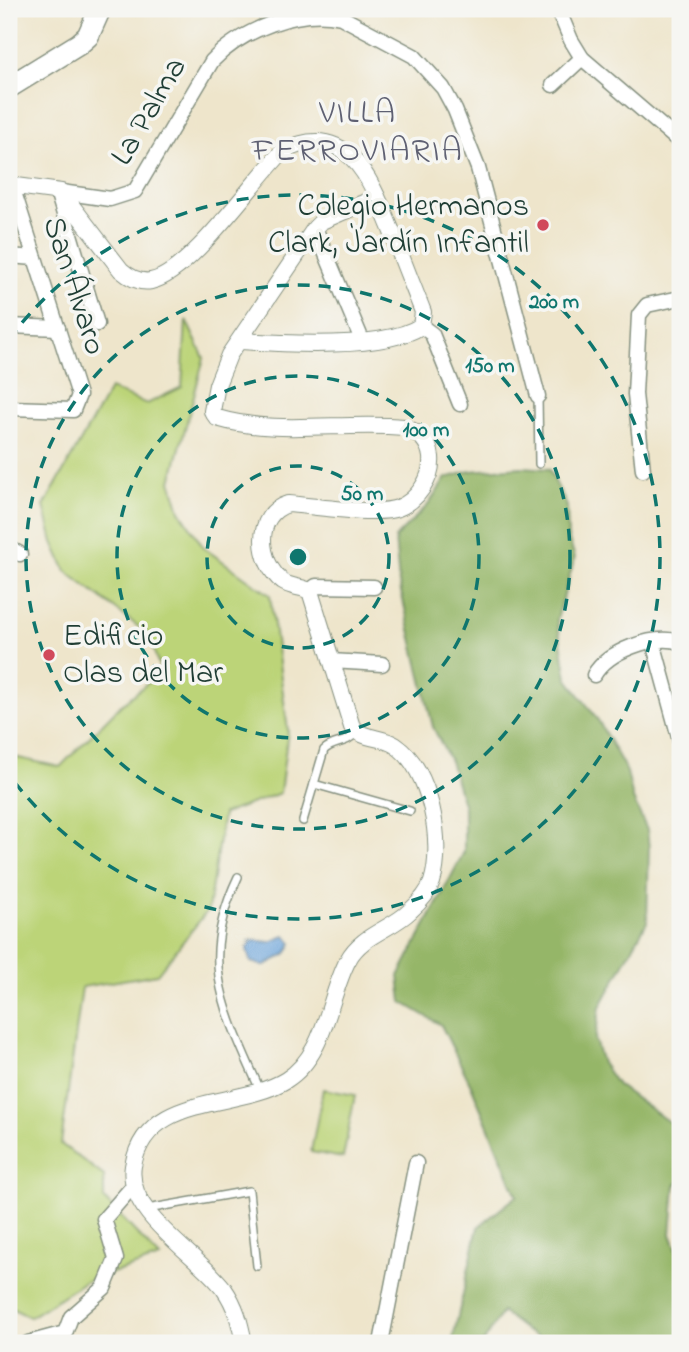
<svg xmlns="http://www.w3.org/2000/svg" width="689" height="1352" font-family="'Indie Flower',sans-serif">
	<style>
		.green { fill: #bcd478; stroke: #6e8856; stroke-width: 2 }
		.forest { fill: #95b668; stroke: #5a7a4e; stroke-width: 2 }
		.water { fill: #6ba3da; stroke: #457087; stroke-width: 2 }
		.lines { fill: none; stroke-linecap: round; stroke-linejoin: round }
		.service-casing { stroke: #869180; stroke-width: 10 }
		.minor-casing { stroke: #869180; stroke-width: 17 }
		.tertiary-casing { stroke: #869180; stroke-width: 18 }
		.primary-casing { stroke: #869180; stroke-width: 24 }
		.service { stroke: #fff; stroke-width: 7 }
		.minor { stroke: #fff; stroke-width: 14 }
		.tertiary { stroke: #fff; stroke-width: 16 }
		.primary { stroke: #fff; stroke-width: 21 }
		.ring { fill: none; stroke: #0f766e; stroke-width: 3.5; stroke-dasharray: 12 9 }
		.poi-dot { fill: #d1495b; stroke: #f6f6f2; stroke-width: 2.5 }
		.labels { text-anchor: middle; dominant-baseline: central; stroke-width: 7; stroke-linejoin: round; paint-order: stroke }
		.street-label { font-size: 32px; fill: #1f3d34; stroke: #f6f6f2 }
		.poi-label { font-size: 32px; fill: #1f3d34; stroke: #f6f6f2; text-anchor: end }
		.neighbourhood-label { font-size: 33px; letter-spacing: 2px; fill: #5f6173; stroke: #f6f6f2 }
		.centre { fill: #0f766e; stroke: #f6f6f2; stroke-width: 3.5 }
		.ring-label { font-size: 21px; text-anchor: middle; font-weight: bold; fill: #0f766e; stroke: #f6f6f2; stroke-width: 7; stroke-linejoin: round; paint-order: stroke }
	</style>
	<rect width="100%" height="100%" fill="#f6f6f2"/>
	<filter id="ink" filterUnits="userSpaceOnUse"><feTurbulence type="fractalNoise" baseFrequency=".0143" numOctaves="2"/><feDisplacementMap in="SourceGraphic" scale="14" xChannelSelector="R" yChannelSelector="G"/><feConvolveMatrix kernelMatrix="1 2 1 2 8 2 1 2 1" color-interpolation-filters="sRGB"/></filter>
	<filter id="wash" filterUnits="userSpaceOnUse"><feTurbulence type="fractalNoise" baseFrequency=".00686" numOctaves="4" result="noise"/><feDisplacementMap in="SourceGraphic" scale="28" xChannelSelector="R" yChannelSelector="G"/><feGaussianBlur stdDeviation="1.57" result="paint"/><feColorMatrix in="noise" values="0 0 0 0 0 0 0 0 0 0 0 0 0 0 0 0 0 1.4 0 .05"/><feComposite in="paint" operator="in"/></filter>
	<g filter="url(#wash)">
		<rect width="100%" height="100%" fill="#eee5cb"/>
		<g class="green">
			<polygon points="186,320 204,358 171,481 180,511 204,548 270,595 288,731 280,793 223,814 208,910 157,974 82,987 61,1144 104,1176 104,1199 160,1258 84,1282 30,1317 9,1307 9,756 60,767 120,706 161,672 148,634 66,571 53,542 44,506 110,389 147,404 182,387"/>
			<polygon points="323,1089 355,1095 343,1158 311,1152"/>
		</g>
		<polygon class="forest" points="522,467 549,469 567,506 568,537 575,557 557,619 567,678 598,720 627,772 633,799 647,830 649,848 647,922 600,1007 595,1040 602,1063 617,1085 680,1130 680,1180 675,1186 671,1234 680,1258 680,1343 551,1343 528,1332 502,1312 483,1343 452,1343 478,1227 517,1196 471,1085 441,1025 402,1002 399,976 464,852 464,807 450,761 433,727 399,583 395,538 428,505 446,478 470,471"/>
		<polygon class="water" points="286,935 292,943 286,954 264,966 251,962 247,950 251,940 271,942"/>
	</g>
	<g filter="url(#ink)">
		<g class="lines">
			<g class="service-casing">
				<g id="service">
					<polyline points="538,396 539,464"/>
					<polyline points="314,784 410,811"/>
					<path d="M303,821L324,750C334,740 347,745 356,732"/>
					<path d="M238,877C197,963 225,1010 260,1090"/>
					<polyline points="147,1209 249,1191 257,1266"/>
				</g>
			</g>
			<g class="minor-casing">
				<g id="minor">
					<polyline points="558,9 571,40 582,58 680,142"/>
					<polyline points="553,85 582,58"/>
					<polyline points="57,191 97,324"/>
					<path d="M61,192L110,199L135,191L212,61C241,30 299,7 341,17L414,56L443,88L455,110L478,168L538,396"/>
					<polyline points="315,228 362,340"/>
					<polyline points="9,256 35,258"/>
					<polyline points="9,326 58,328"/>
					<polyline points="421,326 432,334 460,404"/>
					<polyline points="9,408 73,410 79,395 12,186"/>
					<polyline points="643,470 635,394 639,315 647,305 680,298"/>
					<polyline points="9,548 20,554"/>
					<polyline points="310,591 316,586 374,587"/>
					<polyline points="653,642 680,741"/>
					<polyline points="331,661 382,664"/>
					<path d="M594,675C608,651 653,634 680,642"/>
					<polyline points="28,1343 65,1333 71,1317 104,1288 116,1259 104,1219 133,1186"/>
					<polyline points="381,1343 416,1163"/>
				</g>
			</g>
			<g class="tertiary-casing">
				<g id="tertiary">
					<path d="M9,185L61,192L121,270C130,278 139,283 151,281C189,274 253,181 283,151C349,118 372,183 392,232C402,259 413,286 423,312L421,326C385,350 285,344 241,341"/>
					<path d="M244,1343C240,1323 236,1306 224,1289C198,1254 125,1214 133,1166C146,1092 237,1110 286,1080C326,1055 328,998 348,960C361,935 392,929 410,911C419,903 428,894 432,882C444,844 431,768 395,745C381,736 364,740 352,727L310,591C302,587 290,587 283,582C257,562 254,514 288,504C313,506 377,516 398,508C417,501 433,478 431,457C429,441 419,432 404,427C343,421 278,436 217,418L212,411L217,385L229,355L315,228L322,221L377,197"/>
				</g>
			</g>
			<g class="primary-casing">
				<polyline id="primary" points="9,87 79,44 88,36 100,9"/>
			</g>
			<use href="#service" class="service"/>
			<use href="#minor" class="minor"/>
			<use href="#tertiary" class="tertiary"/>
			<use href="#primary" class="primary"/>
		</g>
	</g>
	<g class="ring">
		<circle cx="298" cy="557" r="91"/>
		<circle cx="298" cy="557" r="181"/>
		<circle cx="298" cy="557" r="272"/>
		<path d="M9 339A362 362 0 1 1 9 775"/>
	</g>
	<g class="poi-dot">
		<circle cx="543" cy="225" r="7"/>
		<circle cx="49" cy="655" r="7"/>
	</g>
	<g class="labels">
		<g class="street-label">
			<text transform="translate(150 112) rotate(-60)">La Palma</text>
			<text transform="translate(73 286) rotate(72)">San Álvaro</text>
		</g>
		<g class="poi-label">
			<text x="529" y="207">Colegio Hermanos<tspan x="529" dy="37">Clark, Jardín Infantil</tspan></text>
			<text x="63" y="637" text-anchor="start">Edificio<tspan x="63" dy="37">Olas del Mar</tspan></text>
		</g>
		<g class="neighbourhood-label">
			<text x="358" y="114">VILLA<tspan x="358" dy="38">FERROVIARIA</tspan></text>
		</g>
	</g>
	<circle cx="298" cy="557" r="10" class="centre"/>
	<g class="ring-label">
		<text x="554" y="308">200 m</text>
		<text x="490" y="372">150 m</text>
		<text x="426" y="436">100 m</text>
		<text x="362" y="500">50 m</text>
	</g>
	<rect width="689" height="1352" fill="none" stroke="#f6f6f2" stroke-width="35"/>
</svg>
